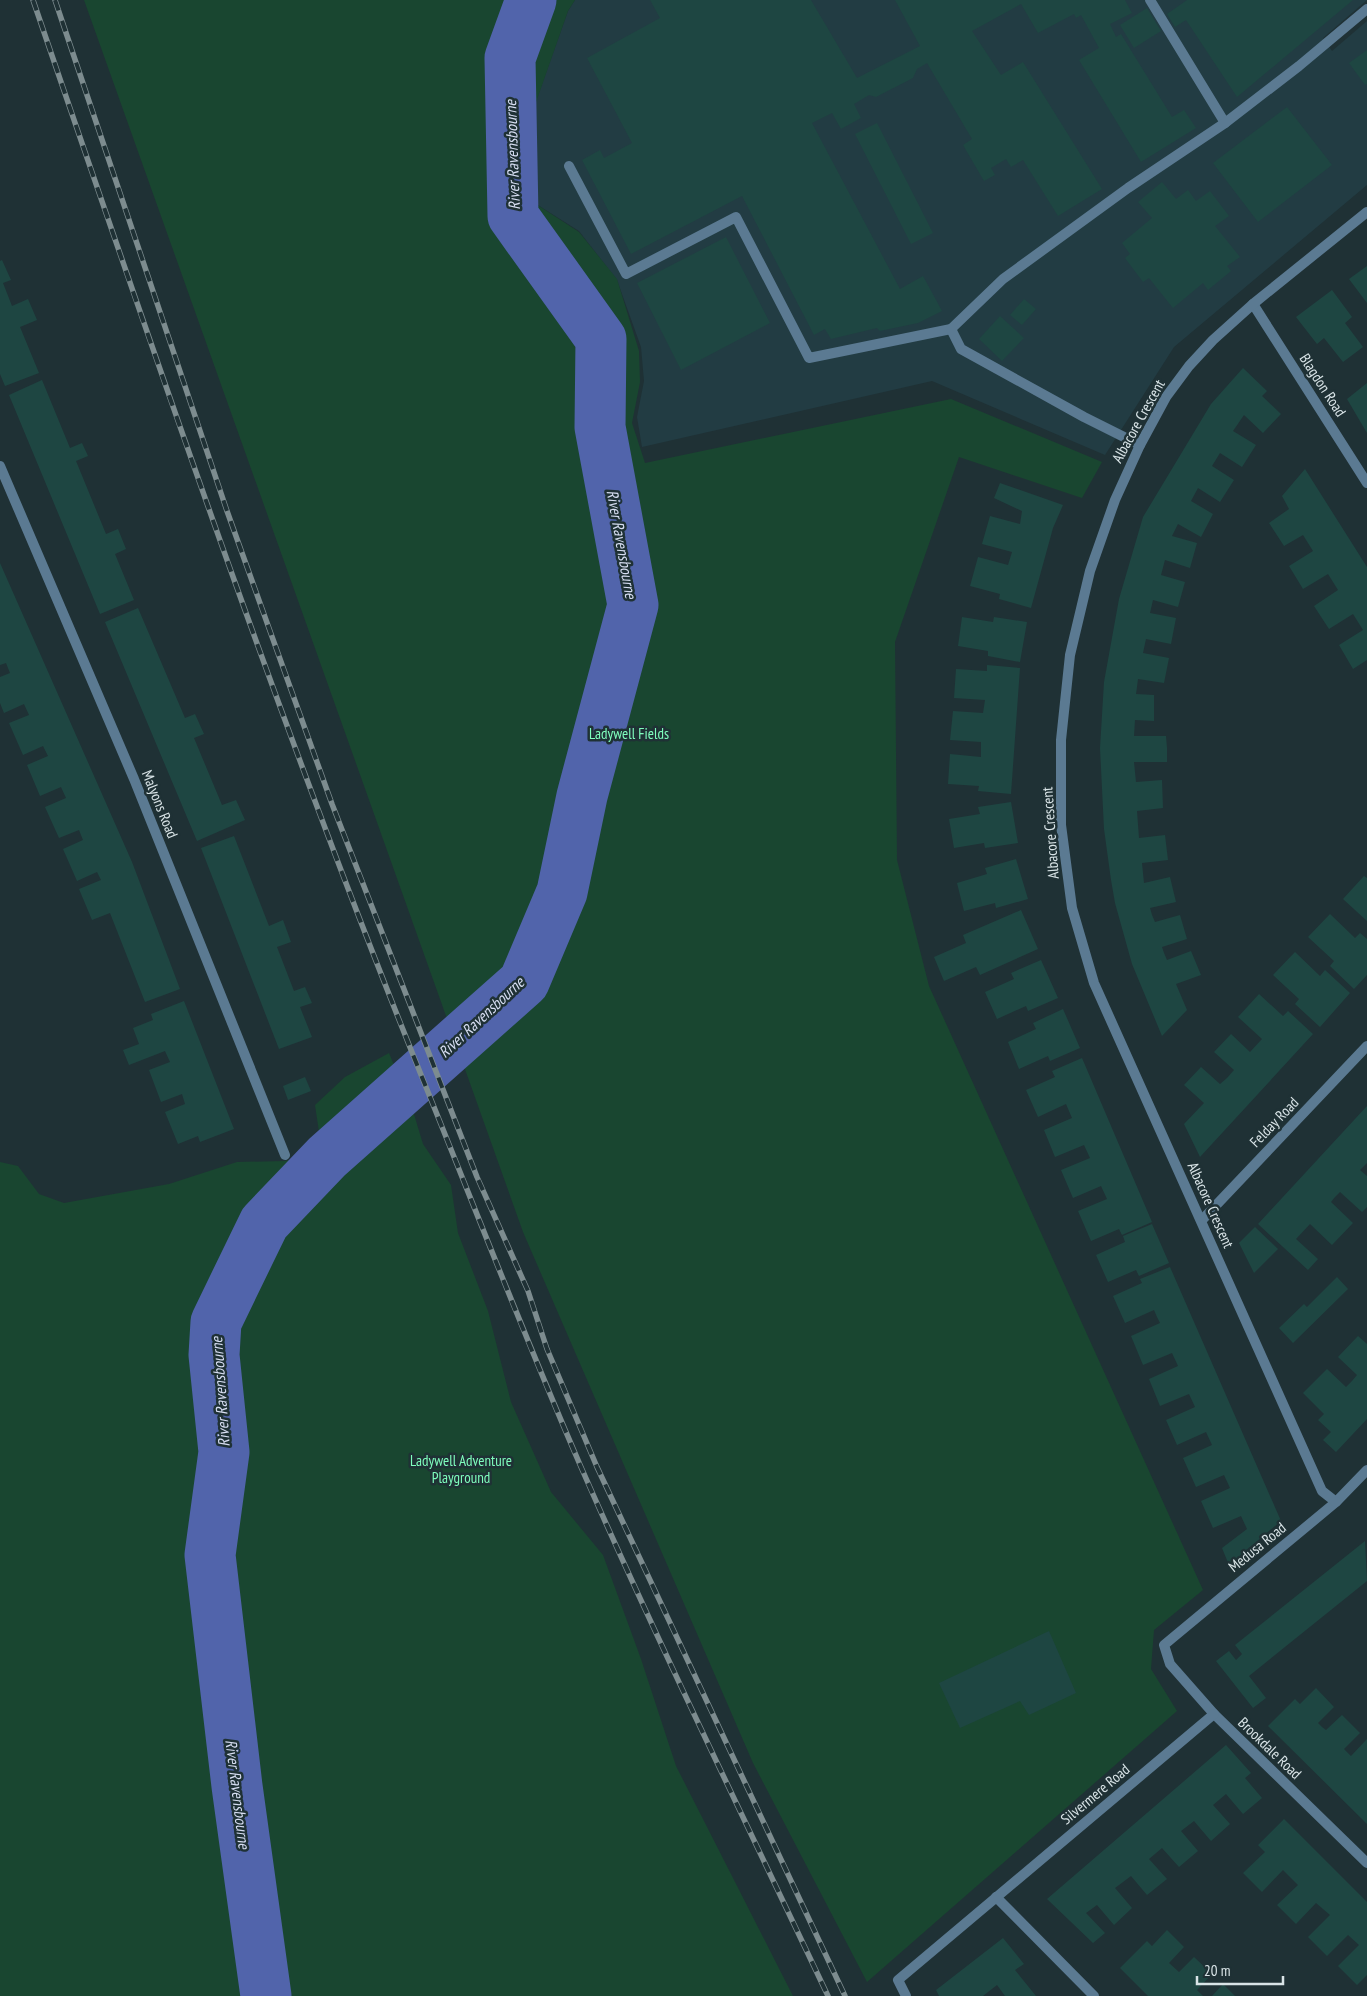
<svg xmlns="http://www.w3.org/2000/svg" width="1367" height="1996" font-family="'PT Sans Narrow',sans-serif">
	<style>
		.built { fill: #223c43 }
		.green { fill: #194630 }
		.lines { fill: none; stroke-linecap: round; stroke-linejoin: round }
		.river { stroke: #5164ab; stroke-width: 51 }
		.building { fill: #1e4642 }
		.service { stroke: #5b7a92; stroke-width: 10 }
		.minor { stroke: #5b7a92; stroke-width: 10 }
		.rail-casing { stroke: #7d8c8f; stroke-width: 5.5 }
		.rail { stroke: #1f3135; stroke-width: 4; stroke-dasharray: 11; stroke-linecap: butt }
		.labels { text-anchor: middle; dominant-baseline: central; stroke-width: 5; stroke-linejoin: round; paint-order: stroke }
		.street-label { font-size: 15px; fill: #d9e4e7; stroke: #1f3135 }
		.park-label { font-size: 15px; fill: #7ffdbd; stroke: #1f3135 }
		.water-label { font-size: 16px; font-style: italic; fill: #d7def2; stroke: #1f3135 }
	</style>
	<rect width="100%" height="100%" fill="#1f3135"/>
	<polygon class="built" points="575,0 1367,0 1323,38 1332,51 1367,21 1367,185 1174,347 1105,455 932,381 642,447 637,417 644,381 641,347 617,280 579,231 506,185 568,11"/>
	<g class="green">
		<polygon points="84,0 575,0 568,11 507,185 579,232 617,279 639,351 640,382 632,423 645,463 951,399 1102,462 1082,498 959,457 895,642 897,860 929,986 1203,1590 1154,1630 1151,1669 1177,1711 867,1982 753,1763 523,1232"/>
		<polygon points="389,1053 413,1111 423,1144 451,1185 458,1233 488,1311 511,1402 551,1492 603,1555 641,1659 676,1766 793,1996 0,1996 0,1162 18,1166 39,1194 64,1203 169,1184 237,1162 285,1161 322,1152 315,1105 345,1077"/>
	</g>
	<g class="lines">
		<polyline class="river" points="266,1996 237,1786 210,1555 224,1452 214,1355 216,1322 264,1223 327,1157 524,982 562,892 582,796 633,605 600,427 601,339 513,216 510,58 531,0"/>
	</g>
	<g class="building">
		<polygon points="650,0 811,0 857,78 920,46 895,0 1125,0 1132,13 1110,24 1116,37 1121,34 1172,117 1184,110 1196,128 1141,162 1079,60 1099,48 1081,15 1076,18 1074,14 1038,33 1021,4 972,31 1001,75 1023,62 1102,189 1058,216 1023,160 1011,167 1006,159 991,168 995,175 984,181 963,145 972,139 927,63 917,69 913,78 876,97 869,95 854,104 861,118 841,129 832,113 812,123 900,289 923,276 942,311 918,323 880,331 877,328 831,339 825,329 814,335 742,196 631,254 582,160 600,150 604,158 632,143 587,58 660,18"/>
		<polygon points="1187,0 1353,0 1237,97 1186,20 1175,27 1167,14"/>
		<polygon points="1147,8 1161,31 1134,48 1120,25"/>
		<polygon points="1367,50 1367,84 1365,85 1349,63"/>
		<polygon points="1287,107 1332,165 1258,222 1213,163"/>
		<polygon points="877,123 933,233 911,244 855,134"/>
		<polygon points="1162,182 1176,199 1188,190 1196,201 1210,191 1229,216 1215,226 1240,257 1227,266 1231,271 1208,290 1203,283 1173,308 1149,278 1143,282 1125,258 1130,254 1122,243 1152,218 1138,202"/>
		<polygon points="726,237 770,323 681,370 637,283"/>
		<polygon points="2,260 11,280 3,283 12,306 28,299 37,320 20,327 39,373 5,386 0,374 0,261"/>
		<polygon points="1367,266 1367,303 1349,279"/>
		<polygon points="1332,290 1352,317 1345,323 1363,347 1343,362 1324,338 1317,344 1296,317"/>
		<polygon points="1024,299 1036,309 1022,325 1010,315"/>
		<polygon points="1000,316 1024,338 1002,361 979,339"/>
		<polygon points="1243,368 1267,391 1262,396 1281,414 1263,433 1244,415 1233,431 1256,445 1242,467 1220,453 1212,466 1234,480 1220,502 1198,488 1191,501 1213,514 1201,537 1178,524 1172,536 1197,543 1190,568 1165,560 1161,575 1185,582 1178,607 1153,600 1150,613 1176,618 1171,644 1146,639 1143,653 1169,658 1164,683 1138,679 1137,687 1136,694 1154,695 1154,721 1135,720 1134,736 1166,736 1167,748 1167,762 1134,762 1136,782 1162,780 1163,808 1137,811 1139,838 1165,835 1168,860 1142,863 1144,883 1170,877 1176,902 1150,908 1152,915 1155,922 1180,915 1187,939 1162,947 1164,953 1167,960 1191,951 1201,975 1176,984 1187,1010 1162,1036 1132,964 1115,903 1111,880 1104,829 1100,748 1104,682 1119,599 1143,517 1211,404"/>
		<polygon points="42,380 70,448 82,443 88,456 76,461 106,534 118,529 126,549 115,554 134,600 100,614 9,395"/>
		<polygon points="1367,383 1367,433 1347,399"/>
		<polygon points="1305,469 1367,567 1367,660 1353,669 1339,645 1363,630 1353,614 1329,629 1314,606 1338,590 1328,574 1303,589 1289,566 1313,551 1303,535 1284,546 1269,523 1289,509 1282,496"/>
		<polygon points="1000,483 1063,505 1053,528 1031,608 999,599 1000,594 970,586 978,557 1008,565 1012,552 982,544 990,516 1020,524 1022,511 994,498"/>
		<polygon points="0,563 132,862 180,989 145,1002 110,913 92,920 79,889 101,880 97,872 77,881 63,849 83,840 79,830 59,838 45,807 66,798 61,787 40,796 27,765 48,756 43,746 23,755 9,723 29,715 24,704 4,713 0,703 0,677 10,673 6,663 0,665"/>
		<polygon points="138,608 185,718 195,714 204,734 194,738 222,805 236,800 245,820 197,841 105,622"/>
		<polygon points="962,617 993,622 994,617 1027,622 1020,662 988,656 988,651 958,646"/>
		<polygon points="987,665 1020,668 1011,794 978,791 979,786 948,784 950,754 981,757 981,742 950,740 953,711 983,713 985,700 954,698 956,669 987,671"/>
		<polygon points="1011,802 1018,843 985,848 984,843 954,848 949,819 980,814 978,807"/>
		<polygon points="234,836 269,926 283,920 291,942 277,947 294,991 305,987 312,1003 300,1007 312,1037 279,1049 201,848"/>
		<polygon points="1016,859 1028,899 996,908 995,903 964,911 957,883 987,874 985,868"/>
		<polygon points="1364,876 1367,878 1367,921 1343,899"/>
		<polygon points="1021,910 1038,949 980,975 976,967 944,981 934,957 966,943 963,935"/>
		<polygon points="1330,914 1355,938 1360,933 1367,939 1367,975 1354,989 1330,966 1334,961 1308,937"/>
		<polygon points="1295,952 1320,976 1325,970 1350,993 1320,1027 1295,1004 1299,999 1273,975"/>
		<polygon points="1041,960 1058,998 1028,1011 1026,1006 997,1019 985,992 1014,979 1011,973"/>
		<polygon points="1259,994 1283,1016 1288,1011 1313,1034 1200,1157 1184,1124 1204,1103 1184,1085 1201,1067 1220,1084 1227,1078 1234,1070 1214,1052 1231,1034 1250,1052 1262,1039 1238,1017"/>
		<polygon points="184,1001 234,1129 200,1142 198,1136 178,1144 165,1112 185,1104 182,1094 161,1102 149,1070 170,1062 165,1051 129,1065 123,1050 139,1044 133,1028 153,1020 151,1014"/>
		<polygon points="1063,1009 1080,1048 1050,1061 1048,1056 1019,1069 1008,1042 1036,1029 1033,1023"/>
		<polygon points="1082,1058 1152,1222 1122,1235 1119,1229 1091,1241 1078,1211 1107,1199 1101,1186 1073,1198 1061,1170 1090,1158 1084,1145 1055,1157 1044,1130 1072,1118 1066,1104 1038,1117 1026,1090 1055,1077 1052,1071"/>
		<polygon points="305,1077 311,1091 288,1100 283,1086"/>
		<polygon points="1367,1106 1367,1163 1360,1170 1367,1176 1367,1207 1362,1212 1340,1192 1335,1197 1331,1202 1353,1223 1332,1245 1310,1224 1296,1239 1318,1259 1308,1270 1258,1224"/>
		<polygon points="1152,1224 1169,1263 1139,1276 1136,1270 1108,1282 1096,1255 1125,1242 1123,1236"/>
		<polygon points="1255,1227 1278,1249 1254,1273 1239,1243"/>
		<polygon points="1170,1267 1281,1521 1229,1565 1222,1548 1247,1529 1241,1516 1213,1528 1201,1501 1230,1488 1224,1475 1196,1487 1183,1458 1212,1445 1206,1432 1177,1445 1166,1420 1195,1407 1189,1394 1160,1406 1149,1379 1178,1366 1172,1353 1143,1365 1131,1336 1160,1323 1157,1317 1154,1310 1125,1323 1113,1296 1142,1283 1140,1279"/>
		<polygon points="1337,1277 1348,1289 1293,1343 1279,1328 1304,1304 1307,1307"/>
		<polygon points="1358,1336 1367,1344 1367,1419 1336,1452 1323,1440 1331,1432 1318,1420 1324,1414 1303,1393 1327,1369 1346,1387 1352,1381 1357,1375 1338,1357"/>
		<polygon points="1365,1541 1367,1581 1249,1676 1266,1698 1253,1708 1216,1661 1229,1651 1236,1660 1242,1654 1235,1645"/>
		<polygon points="1049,1631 1076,1693 1029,1715 1020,1701 960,1728 939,1683"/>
		<polygon points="1316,1688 1334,1707 1318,1723 1322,1727 1326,1730 1342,1715 1360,1733 1344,1749 1351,1756 1367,1739 1367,1824 1268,1726 1295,1699 1300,1704"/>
		<polygon points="1226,1745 1251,1773 1245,1778 1262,1798 1243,1814 1226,1794 1213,1805 1230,1824 1211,1841 1194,1821 1181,1831 1198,1851 1179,1867 1162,1848 1149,1859 1167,1879 1147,1895 1131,1876 1115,1888 1132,1908 1114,1925 1097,1905 1086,1913 1105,1933 1093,1943 1047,1899"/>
		<polygon points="1284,1819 1367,1902 1367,1975 1357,1985 1338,1966 1359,1945 1348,1935 1327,1956 1308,1937 1330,1915 1316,1903 1296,1924 1277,1905 1298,1885 1283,1870 1262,1892 1243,1873 1265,1852 1258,1845"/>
		<polygon points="1167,1930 1184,1947 1169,1963 1179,1972 1194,1957 1212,1974 1197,1990 1203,1996 1148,1996 1120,1968 1147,1941 1152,1946"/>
		<polygon points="1003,1938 1024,1964 1015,1970 1036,1996 1005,1996 997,1985 983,1996 939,1996 936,1990"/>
		<polygon points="1223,1984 1235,1996 1212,1996"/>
	</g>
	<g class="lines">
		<g class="service">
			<polyline points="1150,0 1225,123"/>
			<polyline points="569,166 626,274 736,217 809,358 951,329"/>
			<polyline points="1140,445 1084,417 961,349 951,329 1003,279 1128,188 1225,123 1299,66 1367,9"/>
		</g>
		<g class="minor">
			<polyline points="1253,304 1367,483"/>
			<polyline points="0,466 134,779 285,1155"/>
			<polyline points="1202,1220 1367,1046"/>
			<polyline points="1367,1470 1336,1502 1164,1645 1170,1664 1214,1714 1367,1863"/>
			<polyline points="1336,1502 1322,1491 1094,983 1072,908 1061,825 1061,740 1070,655 1090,571 1115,500 1140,445 1166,397 1189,366 1213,340 1253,304 1367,212"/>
			<polyline points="996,1897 1094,1996"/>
			<polyline points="906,1996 898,1980 1214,1714"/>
		</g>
		<g class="rail-casing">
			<g id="rail">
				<path d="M33,0C159,368 284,737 430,1097C480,1221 528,1345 581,1467C659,1645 745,1820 828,1996"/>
				<polyline points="55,0 227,511 332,804 477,1177 528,1291 547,1349 597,1467 845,1996"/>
			</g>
		</g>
		<use href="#rail" class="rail"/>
	</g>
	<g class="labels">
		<g class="street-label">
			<text transform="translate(1323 385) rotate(57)">Blagdon Road</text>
			<text transform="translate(1138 421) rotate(-61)">Albacore Crescent</text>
			<text transform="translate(160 804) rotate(68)">Malyons Road</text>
			<text transform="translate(1050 833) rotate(-94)">Albacore Crescent</text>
			<text transform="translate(1274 1122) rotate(-46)">Felday Road</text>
			<text transform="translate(1211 1205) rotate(66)">Albacore Crescent</text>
			<text transform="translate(1257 1547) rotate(-39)">Medusa Road</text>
			<text transform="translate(1270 1748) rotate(44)">Brookdale Road</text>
			<text transform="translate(1095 1794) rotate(-40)">Silvermere Road</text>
		</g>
		<g class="park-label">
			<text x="629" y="733">Ladywell Fields</text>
			<text x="461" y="1460">Ladywell Adventure<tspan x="461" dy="17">Playground</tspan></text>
		</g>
		<g class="water-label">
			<text transform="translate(512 155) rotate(-92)">River Ravensbourne</text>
			<text transform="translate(622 544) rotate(80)">River Ravensbourne</text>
			<text transform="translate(481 1017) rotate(-43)">River Ravensbourne</text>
			<text transform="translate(220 1392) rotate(-94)">River Ravensbourne</text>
			<text transform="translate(238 1794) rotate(83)">River Ravensbourne</text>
		</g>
	</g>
	<path d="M1197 1976v8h86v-8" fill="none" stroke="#d9e4e7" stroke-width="2.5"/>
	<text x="1204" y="1976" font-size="15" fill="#d9e4e7" stroke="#1f3135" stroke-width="4" paint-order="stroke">20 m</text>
</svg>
